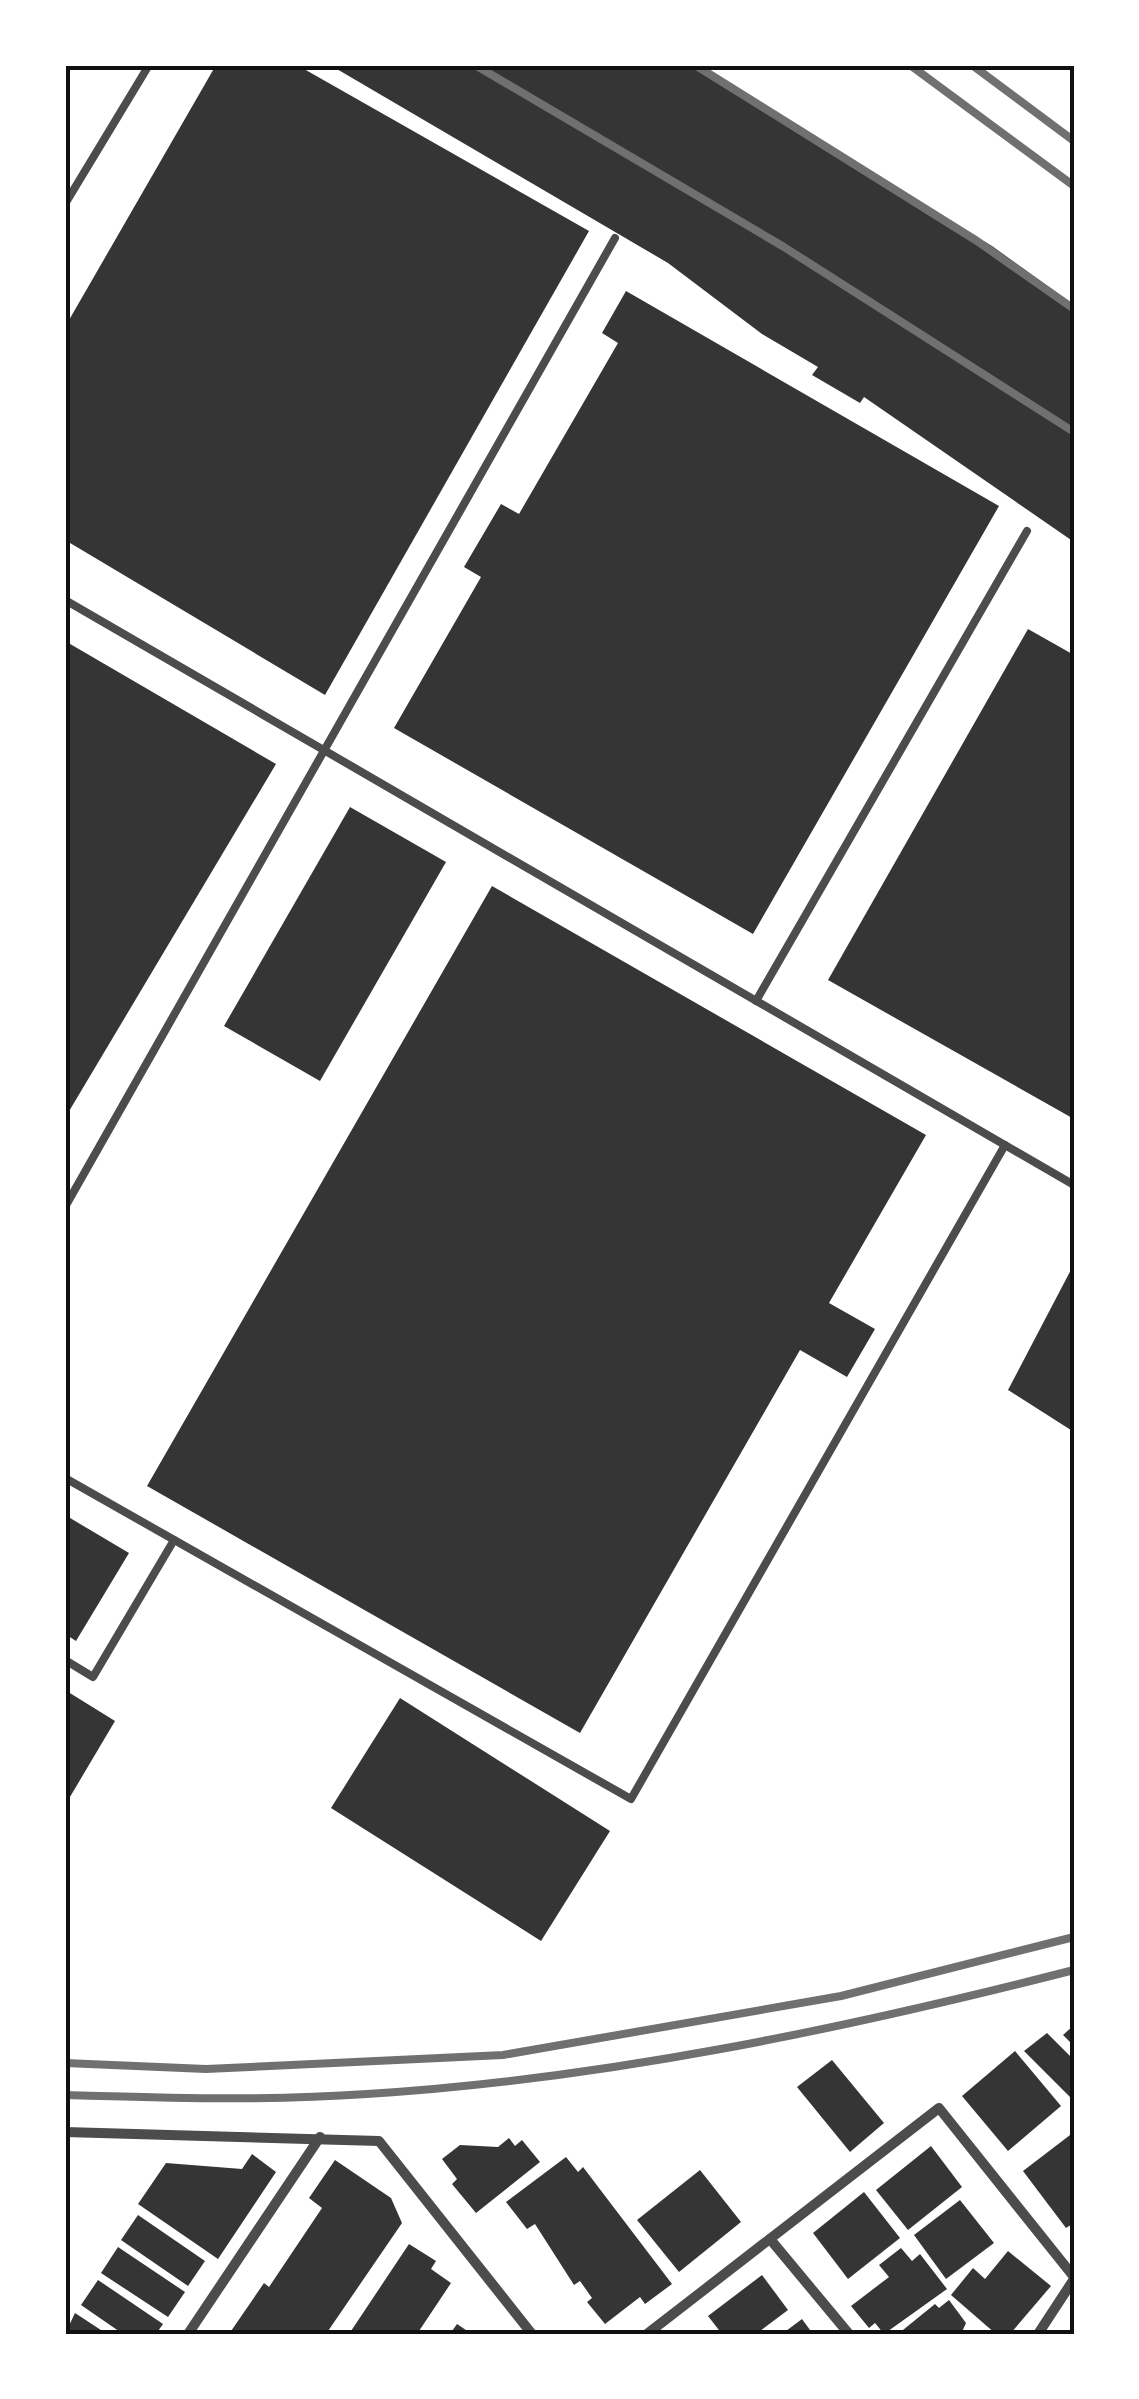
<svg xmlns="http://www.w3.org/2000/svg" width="1139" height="2399" font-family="'Public Sans',sans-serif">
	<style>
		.building { fill: #353535 }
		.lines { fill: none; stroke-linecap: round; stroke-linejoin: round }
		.service { stroke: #4c4c4c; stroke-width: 8 }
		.minor { stroke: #4c4c4c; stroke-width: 10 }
		.rail { stroke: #707070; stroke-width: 8 }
		.neatline { fill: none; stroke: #111; stroke-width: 4 }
	</style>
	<rect width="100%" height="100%" fill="#fff"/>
	<g class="building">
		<polygon points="216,65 297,65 589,231 325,695 65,540 65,327"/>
		<polygon points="330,65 690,65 992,246 1074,305 1074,542 864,397 860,403 812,375 818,367 762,334 668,263"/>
		<polygon points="626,291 999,506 753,934 394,728 481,577 464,567 501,504 519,514 618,343 602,333"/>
		<polygon points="1028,629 1074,655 1074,1119 828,980"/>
		<polygon points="65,641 276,764 65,1118"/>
		<polygon points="350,807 446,862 320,1081 224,1026"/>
		<polygon points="492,886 926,1135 829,1303 875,1329 847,1377 800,1350 580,1733 147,1486"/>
		<polygon points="1074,1264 1074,1432 1008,1390"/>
		<polygon points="65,1515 129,1553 76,1641 65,1634"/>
		<polygon points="65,1690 115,1721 67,1802 65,1801"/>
		<polygon points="400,1698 610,1831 541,1941 331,1808"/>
		<polygon points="1074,2025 1074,2046 1063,2035"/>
		<polygon points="1047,2033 1074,2060 1074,2101 1024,2051"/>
		<polygon points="1015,2051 1061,2106 1008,2151 962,2096"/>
		<polygon points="832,2060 884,2123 850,2152 797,2087"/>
		<polygon points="1074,2132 1074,2223 1066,2228 1023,2171"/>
		<polygon points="509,2138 515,2146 522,2140 540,2162 476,2213 452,2184 457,2179 442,2159 460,2145 498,2147"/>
		<polygon points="931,2146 962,2187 908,2230 876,2190"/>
		<polygon points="252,2154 276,2172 218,2259 138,2204 166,2163 242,2169"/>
		<polygon points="566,2157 578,2172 583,2167 672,2284 645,2304 640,2297 605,2324 587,2302 592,2298 580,2281 574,2285 535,2224 527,2229 506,2202"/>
		<polygon points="335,2160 391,2198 402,2223 326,2334 229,2334 264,2283 269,2287 322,2208 309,2198"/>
		<polygon points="700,2170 741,2222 679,2272 637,2220"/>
		<polygon points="864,2192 900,2238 848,2279 813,2233"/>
		<polygon points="960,2200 994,2243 946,2279 914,2235"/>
		<polygon points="138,2215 205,2261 188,2286 121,2240"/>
		<polygon points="409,2244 436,2261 431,2269 451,2283 417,2334 349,2334"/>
		<polygon points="118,2247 185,2292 168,2317 101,2273"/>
		<polygon points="901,2248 912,2261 920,2254 947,2289 884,2334 875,2323 869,2328 851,2306 889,2277 879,2265"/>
		<polygon points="1008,2251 1051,2286 1010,2334 996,2334 951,2295 973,2268 985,2279"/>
		<polygon points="762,2275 788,2310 756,2334 722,2334 708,2316"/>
		<polygon points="98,2280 163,2324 156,2334 123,2334 81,2305"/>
		<polygon points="949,2300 966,2323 961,2334 898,2334 935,2304 939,2308"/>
		<polygon points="75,2313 107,2334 65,2334"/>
		<polygon points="802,2319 813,2334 782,2334"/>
		<polygon points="457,2324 472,2334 450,2334"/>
	</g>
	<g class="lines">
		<g class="service">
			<polyline points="65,204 149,65"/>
			<polyline points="65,600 1074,1185"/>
			<polyline points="756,1001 1027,531"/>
			<polyline points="65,1207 615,238"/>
			<polyline points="65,1478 631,1799 1005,1145"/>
			<polyline points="65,1660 93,1677 174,1540"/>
		</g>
		<g class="minor">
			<polyline points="65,2132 379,2141 532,2334"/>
			<polyline points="770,2239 849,2334"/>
			<polyline points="188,2334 320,2137"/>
			<polyline points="647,2334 939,2108 1074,2277"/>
			<polyline points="1038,2334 1074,2279"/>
		</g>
		<g class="rail">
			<polyline points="475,65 784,247 1074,432"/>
			<polyline points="695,65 977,241 1074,309"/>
			<polyline points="910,65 1074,186"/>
			<polyline points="972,65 1074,141"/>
			<polyline points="65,2063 206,2069 503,2055 841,1996 1074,1937"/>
			<path d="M65,2095C165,2098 267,2101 367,2094C606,2079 843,2029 1074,1970"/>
		</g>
	</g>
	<rect width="1139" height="2399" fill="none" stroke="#ffffff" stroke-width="135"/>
	<rect x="68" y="68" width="1004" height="2264" class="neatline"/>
</svg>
